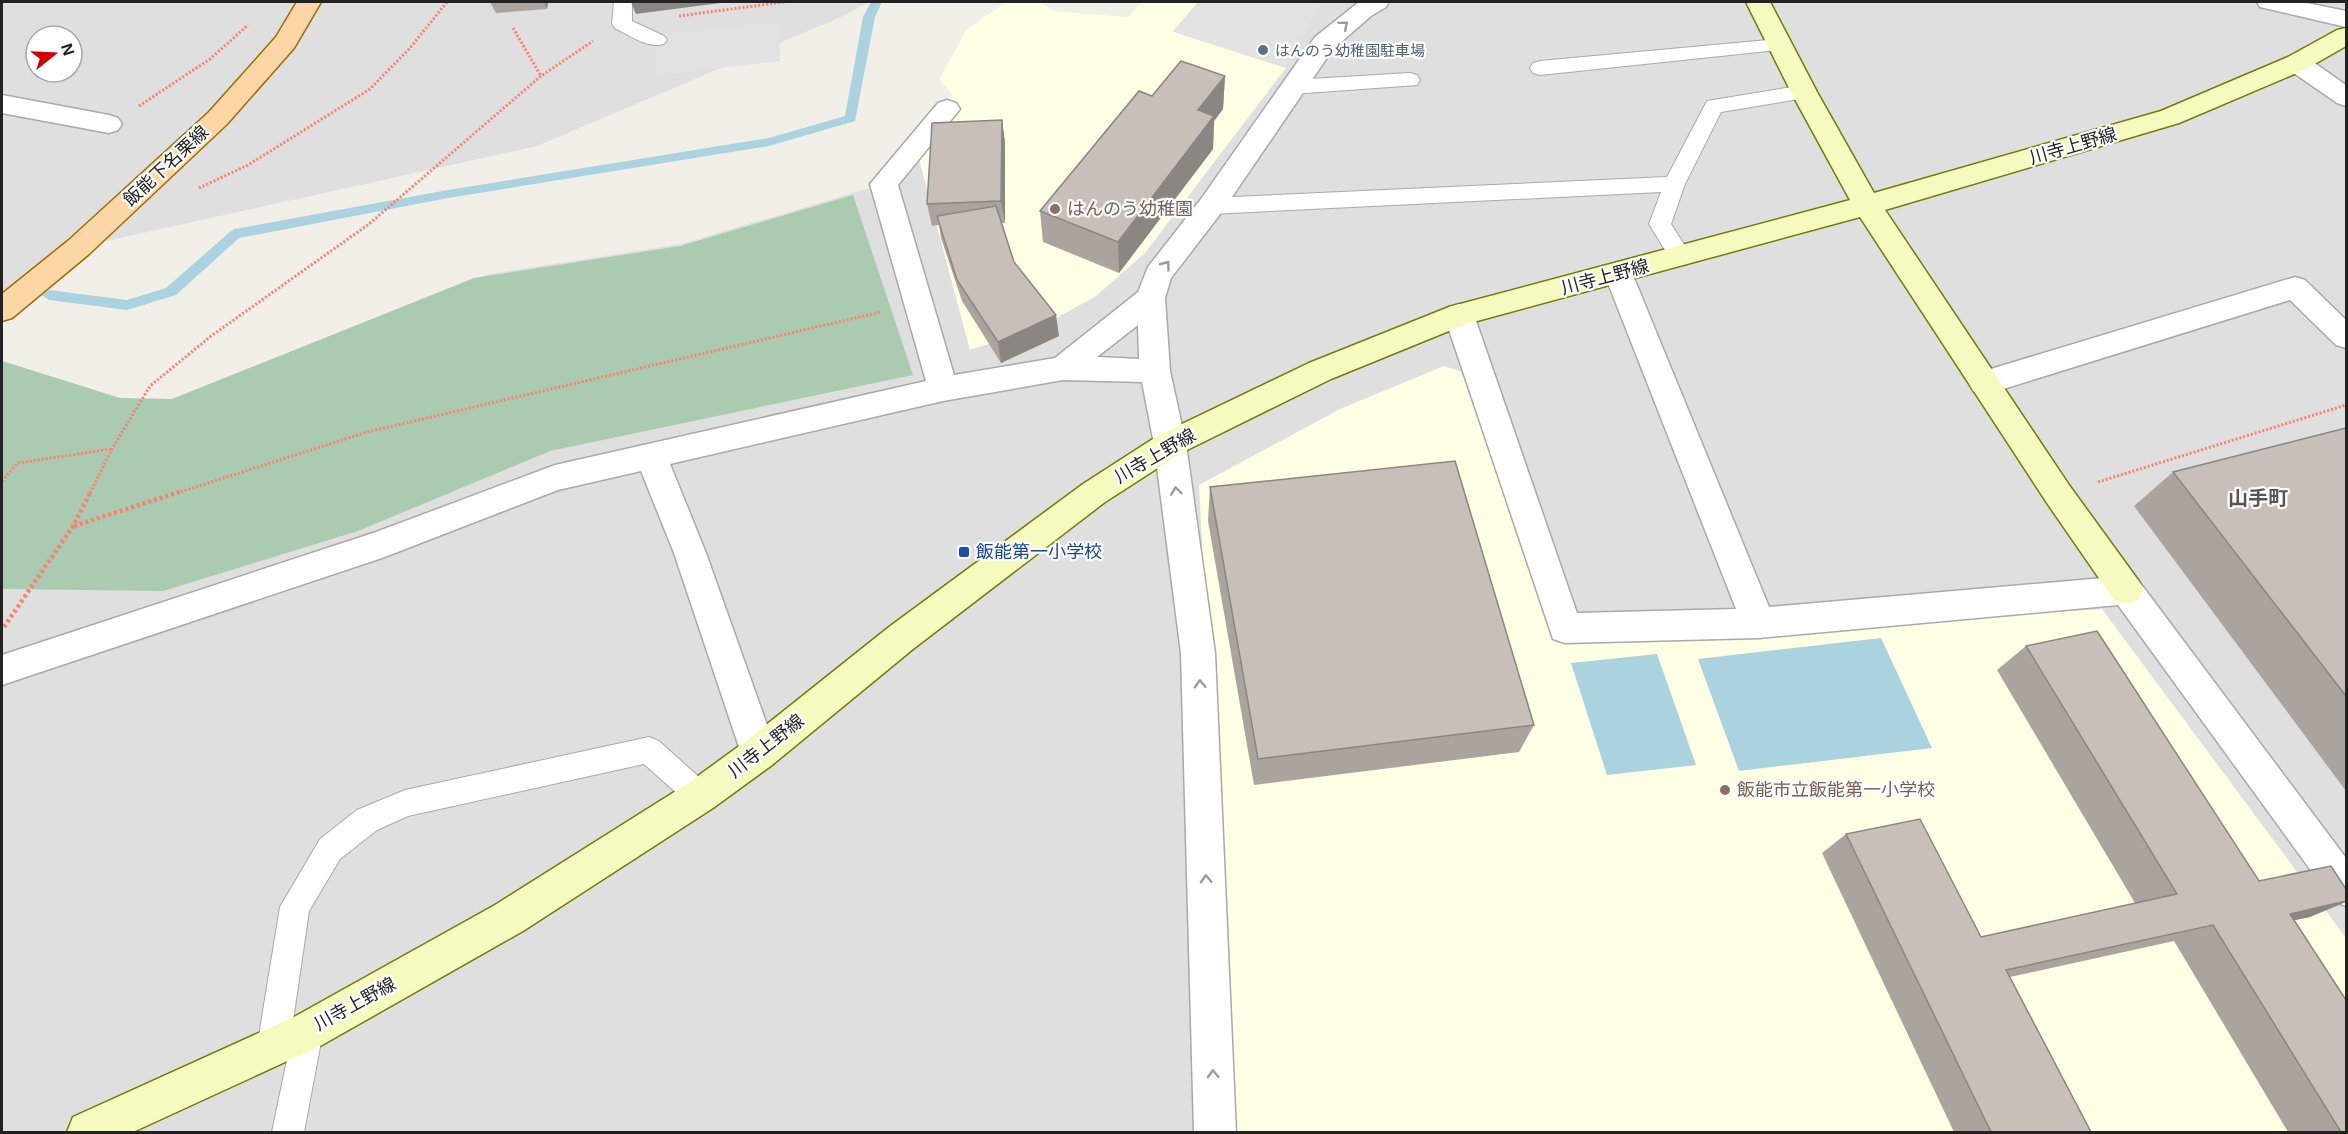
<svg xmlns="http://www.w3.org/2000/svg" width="2348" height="1134" font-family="Helvetica,'Noto Sans JP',sans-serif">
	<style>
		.residential { fill: #e0dfdf; fill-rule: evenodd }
		.education { fill: #ffffe5 }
		.cemetery { fill: #aacbaf }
		.parking { fill: #e2e2e2 }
		.water { fill: #aad3df }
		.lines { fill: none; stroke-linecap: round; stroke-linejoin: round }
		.stream { fill: #aad3df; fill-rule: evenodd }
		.lane-casing { stroke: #a9a9a9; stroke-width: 2 }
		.street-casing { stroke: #a9a9a9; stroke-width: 3 }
		.secondary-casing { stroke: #707d05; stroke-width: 3 }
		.primary-casing { stroke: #a06b00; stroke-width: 3 }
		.path-far1 { stroke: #fa8072; stroke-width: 3; stroke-dasharray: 2 2; stroke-linecap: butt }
		.path { stroke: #fa8072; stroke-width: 4.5; stroke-dasharray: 3 3; stroke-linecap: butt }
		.lane { fill: #fff; fill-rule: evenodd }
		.street { fill: #fff; fill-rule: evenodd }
		.secondary { fill: #f7fabf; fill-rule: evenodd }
		.primary { fill: #fcd6a4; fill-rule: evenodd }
		.wall { fill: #aba49e }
		.shaded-wall { fill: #8b8681 }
		.building { fill: #c7bfb8; stroke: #8b8681; stroke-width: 1.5 }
		.oneway { stroke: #9c9c9c }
		.service-dot { fill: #5c6f8a; stroke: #fff; stroke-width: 2 }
		.education-dot { fill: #8d6e63; stroke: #fff; stroke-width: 2 }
		.transit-dot { fill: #1a4fb4; stroke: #fff; stroke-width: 2 }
		.labels { text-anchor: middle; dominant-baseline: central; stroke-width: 4.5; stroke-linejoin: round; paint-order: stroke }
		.far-service-label { font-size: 15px; fill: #4e5e75; stroke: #fff; text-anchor: start }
		.street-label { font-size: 18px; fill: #222; stroke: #fff }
		.education-label { font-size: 18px; fill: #785e54; stroke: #fff; text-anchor: start }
		.transit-label { font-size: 18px; fill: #164399; stroke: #fff; text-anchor: start }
		.neighbourhood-label { font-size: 20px; font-weight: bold; fill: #555; stroke: #fff }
	</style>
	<rect width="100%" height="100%" fill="#f2efe9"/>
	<g class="residential">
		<path d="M2,2H869L841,17L537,146L79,247L2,310ZM36,36H72V72H36Z"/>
		<polygon points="1006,2 1040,2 1054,11 1128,17 1141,2 2346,2 2346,1132 2,1132 2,361 120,398 172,399 489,274 681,244 883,184 947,109 952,94 939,80 966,30"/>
	</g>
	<g class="education">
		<polygon points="1006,2 1040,2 1054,11 1128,17 1141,2 1198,2 1174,32 1286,68 1145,253 1095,297 1037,328 970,350 915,144 947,109 952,94 939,80 966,30"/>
		<polygon points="1444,366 1462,372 1559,641 2102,609 2346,938 2346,1132 1232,1132 1199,485 1340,409"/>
	</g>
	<polygon class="cemetery" points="853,195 913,375 550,451 358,531 163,591 2,589 2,361 120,398 172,399 474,278 680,246"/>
	<g class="parking">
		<polygon points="1198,2 1322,2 1286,68 1173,31"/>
		<polygon points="779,21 780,61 655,75 657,35"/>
	</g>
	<g class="water">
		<polygon points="1881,638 1932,748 1739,771 1698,659"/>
		<polygon points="1657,654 1696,765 1607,775 1571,663"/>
	</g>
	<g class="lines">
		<polygon class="stream" points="871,2 882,2 875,17 855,121 769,146 448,198 239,238 176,295 127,310 49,300 42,295 49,290 127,300 166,288 231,231 235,229 448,190 769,138 845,116 863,17"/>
		<g class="lane-casing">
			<g id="lane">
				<path d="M614,2H632V21L664,36L667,40L664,44C648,49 629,35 615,28L612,24Z"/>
				<polygon points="1779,39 1786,41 1789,45 1786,49 1540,75 1533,73 1530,68 1533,63 1540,61"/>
				<polygon points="1410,73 1417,75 1420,80 1417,85 1293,94 1286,92 1283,87 1286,82 1293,80"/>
				<polygon points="1804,85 1811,87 1814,92 1811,97 1721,112 1685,184 1671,224 1692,257 1689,263 1681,265 1673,263 1649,224 1661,192 1211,214 1203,211 1200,206 1203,201 1211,198 1667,177 1707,101"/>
				<polygon points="649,737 659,741 710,787 714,796 710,805 700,809 690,805 644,764 408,816 377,830 340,859 309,911 289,1048 284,1059 273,1064 262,1059 257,1048 280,907 320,839 357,810 405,790"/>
				<polygon points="308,1016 319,1020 323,1031 304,1132 272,1132 293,1031 297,1020"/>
			</g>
		</g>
		<g class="street-casing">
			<g id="street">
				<path d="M1359,2H1389L1386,7L1371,16L1333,49L1221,213L1171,278L1165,298L1170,371L1186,444L1215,653L1236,1132H1194L1181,653L1154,444L1142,382L1063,380L943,401L670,464L706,553L777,753L772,765L759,770L746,765L741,753L674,553L641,471L558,490L382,558L2,685V655L376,532L555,465L926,381L870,184L938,103L947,100L956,103L960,109L898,185L954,375L1055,358L1138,292L1148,267L1201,199L1315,37ZM1138,325L1139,359L1097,357Z"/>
				<polygon points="2257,2 2302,2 2346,11 2346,27 2260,7"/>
				<polygon points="2297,55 2306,57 2346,85 2346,106 2337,103 2288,69 2284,63 2288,57"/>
				<polygon points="2,95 109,115 118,118 122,124 118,130 109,133 2,113"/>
				<polygon points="1618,262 1628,266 1632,273 1769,607 2126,576 2138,580 2346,858 2346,906 2333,901 2118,605 1759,638 1565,643 1553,639 1444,315 1449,307 1459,304 1469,307 1474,315 1577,613 1736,609 1604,273 1608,266"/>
				<polygon points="2295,277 2305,280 2346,320 2346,348 2336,345 2290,300 1984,395 1973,391 1969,383 1973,375 1984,371"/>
			</g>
		</g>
		<g class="secondary-casing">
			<polygon id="secondary" points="1746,2 1770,2 1817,92 1874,193 2161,111 2288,57 2337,30 2346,28 2346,46 2306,69 2179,123 1885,210 2069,485 2138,580 2143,590 2138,600 2126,604 2114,600 2047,503 1860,217 1466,324 1331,379 1181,453 1105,502 913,649 772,765 713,808 523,931 322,1045 133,1132 67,1132 73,1117 294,1017 495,905 687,784 746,741 889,627 1083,484 1159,435 1309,363 1449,307 1850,200 1791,92"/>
		</g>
		<g class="primary-casing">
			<polygon id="primary" points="297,2 321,2 294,48 227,124 89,254 12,318 2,321 2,294 69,240 209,112 276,37"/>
		</g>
		<g class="path-far1">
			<polyline points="679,16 784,2"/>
			<polyline points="513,28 541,76"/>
			<polyline points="139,106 210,59 248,25"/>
			<polyline points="199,188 248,165 370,89 410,48 447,2"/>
			<polyline points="2,481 18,463 111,449"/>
			<polyline points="2098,482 2346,405"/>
			<polyline points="90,493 112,449 150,386 211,336 369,224 541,76 593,41"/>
			<polyline points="177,493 367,432 881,312"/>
		</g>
		<g class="path">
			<polyline points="74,526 182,491"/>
			<polyline points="4,627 73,526 91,491"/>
		</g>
		<use href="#lane" class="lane"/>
		<use href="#street" class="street"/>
		<use href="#secondary" class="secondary"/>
		<use href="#primary" class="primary"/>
	</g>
	<g class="wall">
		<polygon points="490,2 548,2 547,9 496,13"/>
		<polygon points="1225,76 1223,109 1214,121 1213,149 1119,273 1043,242 1040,211 1152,96"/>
		<polygon points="1002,120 1005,143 1005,223 1002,223 1014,262 1059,336 1001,363 962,301 941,238 939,225 932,226 927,204"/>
		<polygon points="2346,428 2346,791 2134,506 2173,472"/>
		<polygon points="1210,487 1534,725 1519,752 1254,785 1208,521"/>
		<polygon points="2026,646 2259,881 2310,917 2294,920 2346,1132 2288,1132 2174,941 2010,977 2091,1132 1954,1132 1822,853 1846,834 1981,937 2135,903 1997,670"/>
	</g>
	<g class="shaded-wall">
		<polygon points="544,2 548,2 547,9"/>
		<polygon points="631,2 728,2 636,14"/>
		<polygon points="1225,76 1223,109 1214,121 1213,149 1119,273 1118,242 1198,110"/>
		<polygon points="1002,120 1005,143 1005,223 1001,201"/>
		<polygon points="1056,315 1059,336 1001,363 998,342"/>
		<polygon points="2346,901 2346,902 2310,917 2248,930 2290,914"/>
	</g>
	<g class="building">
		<polygon points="1181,61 1225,76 1198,110 1214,116 1118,242 1040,211 1139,91 1152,96"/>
		<polygon points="1002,120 1001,201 927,204 932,123"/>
		<polygon points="996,206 1014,262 1056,315 998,342 957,280 937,216"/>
		<polygon points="2346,428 2346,696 2173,472"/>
		<polygon points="1455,461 1534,725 1258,759 1210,487"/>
		<polygon points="2097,631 2259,881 2331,866 2346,889 2346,901 2290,914 2346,1000 2346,1132 2341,1132 2213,925 2006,970 2091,1132 1991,1132 1846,834 1920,819 1981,937 2177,894 2026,646"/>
	</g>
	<defs><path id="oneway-chevron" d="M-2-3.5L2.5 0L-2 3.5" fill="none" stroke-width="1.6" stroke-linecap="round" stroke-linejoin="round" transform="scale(1.5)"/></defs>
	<g class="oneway">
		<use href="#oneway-chevron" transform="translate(1344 25) rotate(-40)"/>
		<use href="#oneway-chevron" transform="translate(1166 265) rotate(-53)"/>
		<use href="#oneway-chevron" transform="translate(1176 491) rotate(-98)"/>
		<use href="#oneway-chevron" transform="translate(1200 684) rotate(-92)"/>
		<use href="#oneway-chevron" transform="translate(1206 879) rotate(-92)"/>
		<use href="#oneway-chevron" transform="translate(1213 1074) rotate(-92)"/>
	</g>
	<circle class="service-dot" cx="1263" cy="50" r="6"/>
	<g class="education-dot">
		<circle cx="1055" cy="209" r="6"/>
		<circle cx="1725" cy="790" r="6"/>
	</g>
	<rect class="transit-dot" x="958" y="546" width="12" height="12" rx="3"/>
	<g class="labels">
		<g class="far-service-label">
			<text x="1275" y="50">はんのう幼稚園駐車場</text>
		</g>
		<g class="street-label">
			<text transform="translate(2073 146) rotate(-16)">川寺上野線</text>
			<text transform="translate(166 166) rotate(-43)">飯能下名栗線</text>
			<text transform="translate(1605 277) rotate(-15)">川寺上野線</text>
			<text transform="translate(1155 456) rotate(-30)">川寺上野線</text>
			<text transform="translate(766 746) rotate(-38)">川寺上野線</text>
			<text transform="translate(355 1004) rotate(-29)">川寺上野線</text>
		</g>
		<g class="education-label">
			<text x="1067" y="209">はんのう幼稚園</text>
			<text x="1737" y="790">飯能市立飯能第一小学校</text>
		</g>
		<g class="transit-label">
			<text x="976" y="552">飯能第一小学校</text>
		</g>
		<g class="neighbourhood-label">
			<text x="2258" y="498">山手町</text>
		</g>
	</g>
	<rect width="2348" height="1134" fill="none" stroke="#222222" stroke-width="6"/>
	<g transform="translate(54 54) rotate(72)"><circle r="28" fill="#ffffff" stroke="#a7a7a7" stroke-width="1.5"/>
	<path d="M0-4.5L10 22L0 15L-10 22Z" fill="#d40000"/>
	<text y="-9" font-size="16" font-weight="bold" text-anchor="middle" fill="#222222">N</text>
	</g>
</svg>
